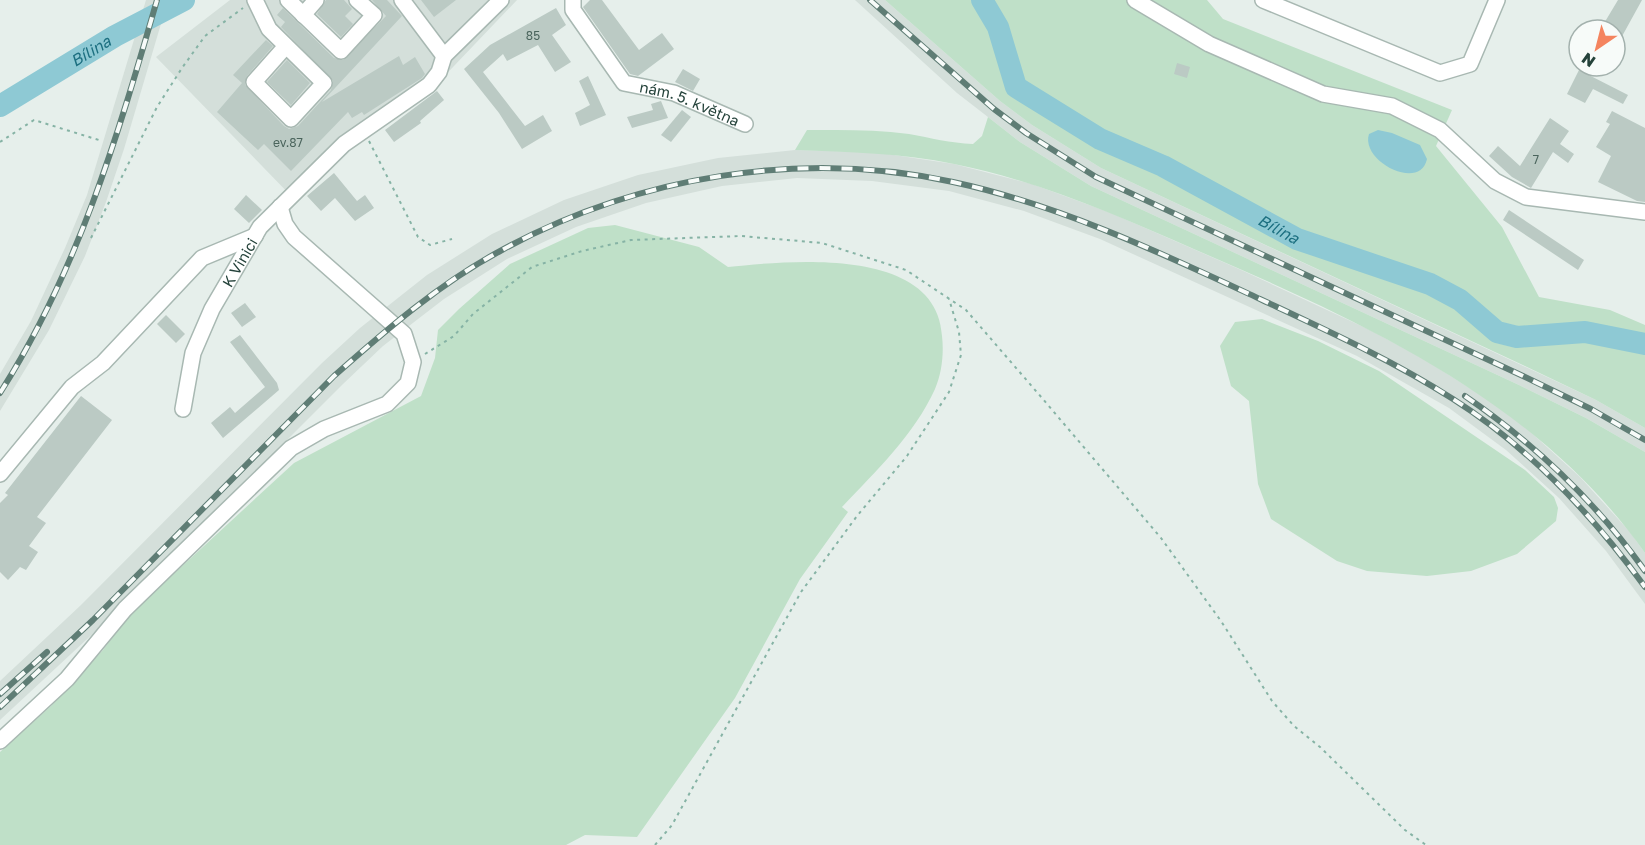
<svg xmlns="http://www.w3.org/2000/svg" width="1645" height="845" font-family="'Golos Text',sans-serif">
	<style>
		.built { fill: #d4dfda }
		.green { fill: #bfe0c8 }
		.water { fill: #8ec9d4 }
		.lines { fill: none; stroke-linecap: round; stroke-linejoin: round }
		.river { stroke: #8ec9d4; stroke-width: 22 }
		.building { fill: #bbcac4 }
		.minor-casing { stroke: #a8b8b2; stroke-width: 18 }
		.path { stroke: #86b3a5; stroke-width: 2; stroke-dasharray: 3 4.5; stroke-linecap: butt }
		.minor { stroke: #fff; stroke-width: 15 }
		.rail-casing { stroke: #5f7d75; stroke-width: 6 }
		.rail { stroke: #f7fbf9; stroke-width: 4; stroke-dasharray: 11; stroke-linecap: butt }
		.labels { text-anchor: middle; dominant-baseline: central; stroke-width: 4.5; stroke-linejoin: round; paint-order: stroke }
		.number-label { font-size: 12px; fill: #4a645c }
		.street-label { font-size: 15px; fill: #24423a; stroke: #f7fbf9 }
		.water-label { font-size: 16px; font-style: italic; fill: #1c6f80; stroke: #f7fbf9 }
	</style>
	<rect width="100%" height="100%" fill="#e6efeb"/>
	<g class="built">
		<polygon points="146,0 168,0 124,149 106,202 85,256 49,330 0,411 0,374 31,321 65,248 87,195"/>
		<polygon points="230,0 517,0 433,88 348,148 296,201 156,57"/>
		<polygon points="855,0 885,0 1000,101 1032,125 1101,168 1596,400 1645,428 1645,452 1586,418 1519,385 1091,186 1020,142 988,117 957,93"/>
		<polygon points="795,150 874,152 954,164 1032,184 1111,213 1239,269 1370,330 1422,358 1495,404 1526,428 1580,477 1630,532 1645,553 1645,604 1606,551 1559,498 1506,450 1449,408 1357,356 1100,239 1024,211 949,191 872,181 797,178 722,186 646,203 576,227 507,259 444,299 383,346 343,384 100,627 0,720 0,681 81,605 322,363 360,328 427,275 492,234 564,200 638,175 718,158"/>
	</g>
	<g class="green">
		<polygon points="885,0 1207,0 1223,19 1452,110 1436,146 1502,227 1539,297 1610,310 1645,325 1645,428 1596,400 1527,367 1101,168 1032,125 1000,101"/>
		<path d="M988,117L1020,142L1091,186L1519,385L1586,418L1645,452V553C1537,400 1363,322 1196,250C1118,216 1039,181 954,164C902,153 849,152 795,150L807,130C841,130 875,129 909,134C931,138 950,143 973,144L982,136Z"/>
		<path d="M615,225L699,247L728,267C787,261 937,245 942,336C944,353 942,373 935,389C914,435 876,471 842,507L848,512L800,579L735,698L637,837L585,835L566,845H0V752L51,706L103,650L128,616L294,463L421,396L435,358L438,330L459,309L510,264L588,228Z"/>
		<polygon points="1262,319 1318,341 1379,371 1525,470 1554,497 1558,508 1556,521 1517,554 1471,571 1427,576 1367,571 1337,561 1271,519 1258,484 1249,401 1231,386 1220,346 1235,322"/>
	</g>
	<path class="water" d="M1378,130L1392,133L1420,145L1427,159C1420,192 1360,161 1369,134Z"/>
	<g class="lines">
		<g class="river">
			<path id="s1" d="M982,0L998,27L1016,87L1100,139L1163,166L1297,239L1430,284L1460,300L1497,332L1517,337L1585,332L1645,344"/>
			<path id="s2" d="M0,106L115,36L184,0"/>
		</g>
	</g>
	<g class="building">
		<polygon points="326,0 344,0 352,9 345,16 353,24 341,37 317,14"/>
		<polygon points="372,0 387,0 402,16 322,102 399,56 403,65 415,57 425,74 422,78 364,115 362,112 352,118 348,112 291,171 264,144 258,150 217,112 242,83 233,75 266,40 273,46 247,76 245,85 284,126 289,129 298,126 331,90 333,81 281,27 285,22 277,15 283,8 334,58 343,60 386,16"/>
		<polygon points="421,0 456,0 434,17"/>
		<polygon points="590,0 602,0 639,50 662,33 674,49 638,76 630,74 583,7"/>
		<polygon points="1618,0 1642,0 1615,49 1615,30 1600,30"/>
		<polygon points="556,8 566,25 552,35 571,62 555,72 538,45 507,61 503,54 483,72 525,126 543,115 552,131 522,149 499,113 464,69 490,45"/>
		<polygon points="287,60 310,83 291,105 267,82"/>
		<polygon points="1177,63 1190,67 1187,78 1174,74"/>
		<polygon points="683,69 700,79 693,91 675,82"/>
		<polygon points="1579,70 1628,95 1623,104 1593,89 1585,103 1567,94"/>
		<polygon points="588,76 606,115 580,126 575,113 590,105 579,81"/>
		<polygon points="437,91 444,100 420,121 421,123 394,142 385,130"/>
		<polygon points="661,101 668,118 632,128 627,117 653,110 651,104"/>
		<polygon points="682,110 691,117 671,142 661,135"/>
		<polygon points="1612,111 1645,128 1645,202 1637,201 1598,182 1611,156 1596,147 1610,124 1606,122"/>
		<polygon points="1550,118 1569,131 1560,144 1574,154 1568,163 1553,152 1531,188 1512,177 1489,156 1498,146 1520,166"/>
		<polygon points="334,173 357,201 365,195 374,208 355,221 335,198 321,211 307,196"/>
		<polygon points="246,195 262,210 249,223 234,209"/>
		<polygon points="1509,210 1584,260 1578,270 1503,220"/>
		<polygon points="245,303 256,317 242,327 231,313"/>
		<polygon points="166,315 185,334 176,343 157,324"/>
		<polygon points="240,335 277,383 279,390 223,438 211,423 230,407 235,413 265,387 230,342"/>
		<polygon points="81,396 112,420 37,517 46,523 29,546 38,552 26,570 20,567 8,580 0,572 0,503 8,495 5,493"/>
	</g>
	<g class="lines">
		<g class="minor-casing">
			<g id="minor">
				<polyline points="255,0 269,29 324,83 291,119 254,82 286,46"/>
				<polyline points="288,0 341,51 374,15 357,0"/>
				<polyline points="402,0 444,56"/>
				<path id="s3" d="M573,0V10L624,83L674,93L745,124"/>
				<polyline points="1135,0 1209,44 1323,94 1392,106 1440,130 1495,181 1526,197 1645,212"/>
				<polyline points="1263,0 1440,73 1470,64 1497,0"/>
				<polyline points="303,15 316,0"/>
				<path id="s4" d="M183,409L193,353L212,309L260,227L344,144L429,85L439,72L444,56L501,0"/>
				<polyline points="0,474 72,387 103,363 202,258 255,236"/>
				<polyline points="0,741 67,679 125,609 291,448 324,429 387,404 408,383 413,362 404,334 294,237 285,224 280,207"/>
			</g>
		</g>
		<g class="path">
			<polyline points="369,141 418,237 430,245 452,239"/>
			<polyline points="0,142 34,120 102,141"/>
			<polyline points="91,238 157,107 182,68 205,36 243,8"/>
			<polyline points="425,354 454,336 473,314 532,267 582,251 631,240 741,236 822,243 906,270 966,310 1042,398 1161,538 1221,621 1272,701 1294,726 1320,747 1405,830 1426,845"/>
			<polyline points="655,845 672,825 801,592 857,516 907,456 949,392 961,355 959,332 949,299"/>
		</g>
		<use href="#minor" class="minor"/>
		<g class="rail-casing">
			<g id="rail">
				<polyline points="870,0 994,109 1026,133 1096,177 1523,376 1591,409 1645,440"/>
				<path d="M0,393C78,270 117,139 157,0"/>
				<path d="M1465,396C1535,444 1596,502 1645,571"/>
				<polyline points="0,694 47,652"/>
				<path d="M0,707L93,620L334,376C386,330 440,283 502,250C637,176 802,149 953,182C1060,205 1161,253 1260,299C1326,330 1392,360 1453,399C1530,448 1592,514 1645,587"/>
			</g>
		</g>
		<use href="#rail" class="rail"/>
	</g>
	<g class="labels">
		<g class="number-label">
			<text x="533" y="35">85</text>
			<text x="288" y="142">ev.87</text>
			<text x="1536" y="159">7</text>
		</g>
		<g class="street-label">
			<text stroke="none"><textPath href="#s3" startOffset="168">nám. 5. května</textPath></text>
			<text stroke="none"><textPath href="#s4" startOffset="159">K Vinici</textPath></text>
		</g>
		<g class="water-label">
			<text stroke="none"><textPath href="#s2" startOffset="106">Bílina</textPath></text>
			<text stroke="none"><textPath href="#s1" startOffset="393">Bílina</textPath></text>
		</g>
	</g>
	<g transform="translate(1597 48) rotate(215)"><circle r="28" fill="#f7fbf9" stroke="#a3b1ad" stroke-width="1.5"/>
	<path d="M0-4.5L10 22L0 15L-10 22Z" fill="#f4845f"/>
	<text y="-9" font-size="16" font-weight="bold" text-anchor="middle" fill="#24423a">N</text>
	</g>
</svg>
